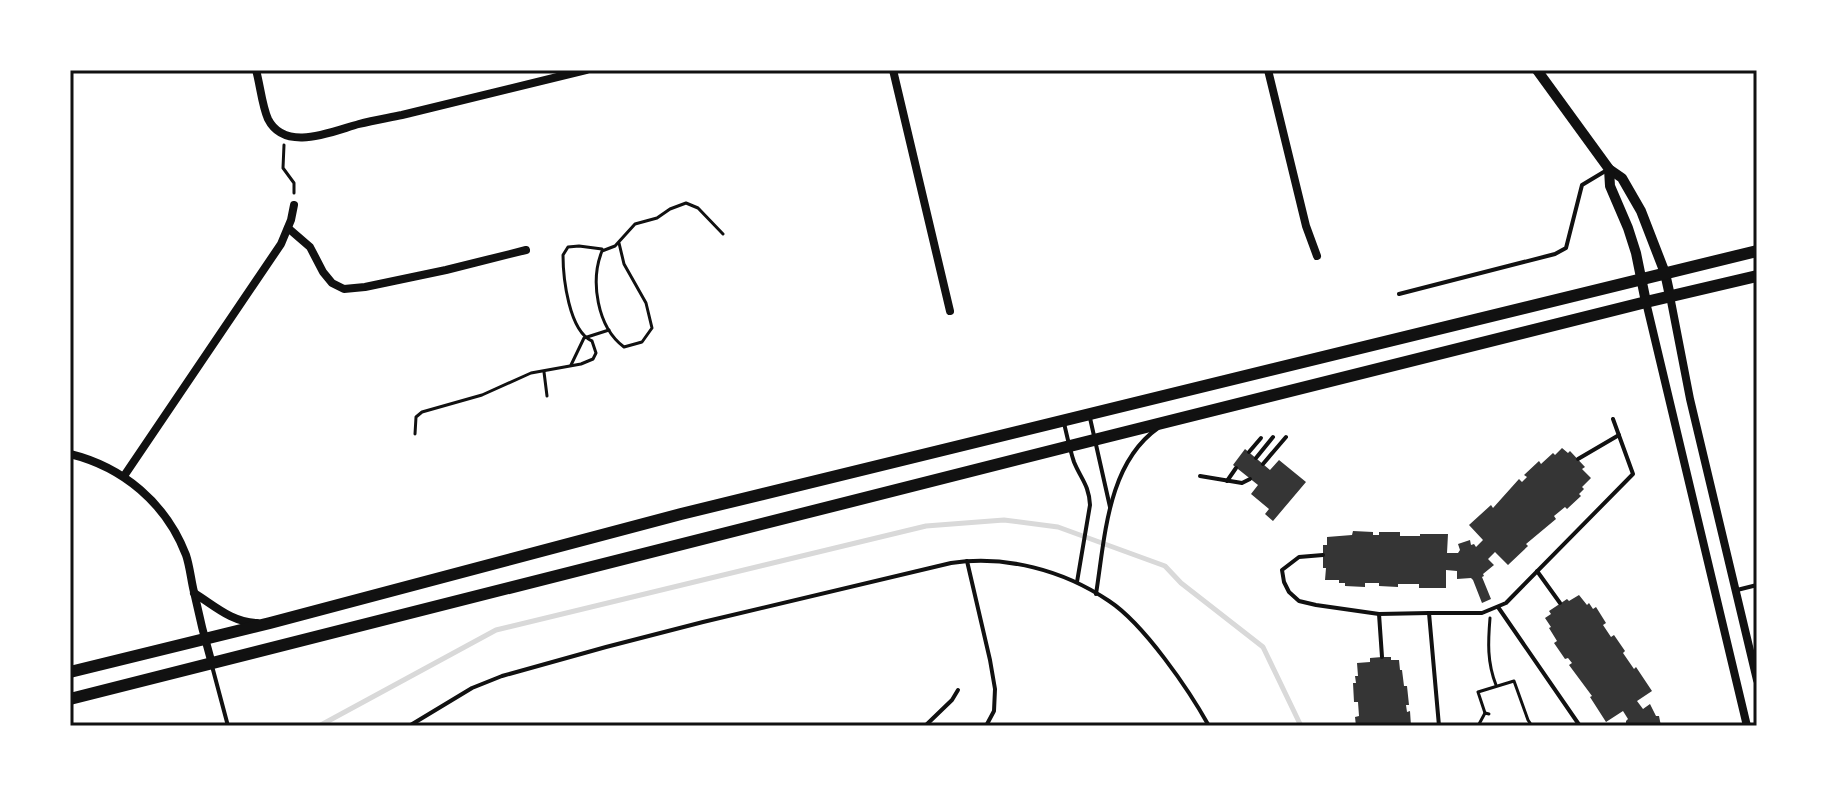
<svg xmlns="http://www.w3.org/2000/svg" width="1827" height="796" font-family="'DM Sans',sans-serif">
	<style>
		.lines { fill: none; stroke-linecap: round; stroke-linejoin: round }
		.stream { stroke: #d9d9d9; stroke-width: 5 }
		.building { fill: #353535 }
		.path { stroke: #111; stroke-width: 3 }
		.service { stroke: #111; stroke-width: 4 }
		.minor { stroke: #111; stroke-width: 8 }
		.tertiary { stroke: #111; stroke-width: 10 }
		.primary { stroke: #111; stroke-width: 12 }
		.neatline { fill: none; stroke: #111; stroke-width: 3 }
	</style>
	<rect width="100%" height="100%" fill="#fff"/>
	<g class="lines">
		<polyline class="stream" points="319,726 496,630 926,526 1004,520 1058,527 1165,566 1181,583 1263,647 1301,726"/>
	</g>
	<g class="building">
		<polygon points="1562,448 1568,453 1570,451 1585,467 1582,469 1591,478 1582,487 1584,489 1579,494 1581,496 1567,509 1565,507 1554,516 1556,519 1526,544 1528,546 1508,565 1495,552 1488,559 1494,565 1483,574 1484,576 1482,577 1491,599 1482,603 1473,580 1471,578 1457,579 1457,571 1446,570 1446,588 1419,588 1419,584 1398,584 1398,587 1379,586 1379,583 1365,583 1365,587 1345,586 1345,583 1339,583 1339,580 1325,580 1326,568 1323,568 1323,545 1327,545 1327,537 1352,535 1353,531 1373,532 1373,535 1379,535 1379,532 1400,532 1400,536 1420,536 1420,534 1448,534 1447,553 1458,553 1460,550 1458,544 1470,540 1471,545 1474,544 1476,547 1483,540 1469,525 1491,505 1493,508 1519,479 1522,482 1527,477 1524,475 1539,461 1541,464 1553,453 1555,455"/>
		<polygon points="1245,449 1270,470 1279,460 1306,482 1273,521 1265,514 1269,509 1251,494 1258,485 1233,465"/>
		<polygon points="1579,595 1587,605 1589,603 1593,609 1596,607 1606,623 1603,625 1611,637 1614,635 1625,651 1623,653 1634,669 1636,667 1652,691 1637,701 1643,709 1650,704 1656,716 1659,716 1661,726 1618,726 1618,725 1626,723 1626,721 1628,719 1623,711 1606,722 1590,697 1592,696 1569,665 1572,663 1568,658 1565,659 1554,643 1557,641 1549,628 1551,627 1545,618 1551,614 1549,611 1567,599 1569,601"/>
		<polygon points="1382,657 1391,657 1391,660 1399,660 1400,670 1402,670 1404,686 1407,686 1409,705 1406,705 1407,712 1410,711 1411,726 1356,726 1355,717 1359,716 1358,702 1354,702 1353,683 1356,683 1355,676 1358,676 1357,663 1370,662 1370,658"/>
	</g>
	<g class="lines">
		<g class="path">
			<polyline points="284,145 283,168 294,183 294,193"/>
			<path d="M619,243L624,264L646,303L652,328L642,342L624,347C597,327 590,281 602,251L615,246L635,224L657,218L670,209L686,203L698,208L723,234"/>
			<polyline points="571,365 584,338 609,330"/>
			<polyline points="544,372 547,396"/>
			<path d="M415,434L416,417L422,412L482,395L531,373L581,364L593,359L596,353L592,341C569,331 563,278 563,255L568,247L579,246L602,249"/>
			<path d="M1490,618C1488,642 1487,662 1496,685"/>
			<polyline points="1485,713 1478,692 1514,681 1528,720 1532,726"/>
			<polyline points="1478,726 1485,713 1489,714"/>
		</g>
		<g class="service">
			<polyline points="1399,294 1555,254 1566,248 1582,185 1607,170"/>
			<polyline points="1090,418 1110,507"/>
			<path d="M1064,423C1067,436 1070,450 1074,462C1081,479 1089,485 1090,505L1077,582"/>
			<polyline points="1249,452 1261,438"/>
			<polyline points="1256,458 1273,437"/>
			<polyline points="1578,459 1619,435"/>
			<polyline points="1263,464 1286,437"/>
			<polyline points="1200,476 1242,483 1250,479"/>
			<polyline points="1227,481 1236,468"/>
			<polyline points="1323,555 1299,557 1282,570 1284,582 1289,592 1299,601 1316,605 1379,614 1429,613"/>
			<polyline points="967,561 990,660 995,689 994,711 986,726"/>
			<polyline points="1537,571 1560,603"/>
			<polyline points="1737,590 1757,585"/>
			<path d="M1096,594C1105,538 1107,464 1158,428"/>
			<polyline points="1498,607 1580,726"/>
			<polyline points="1379,614 1382,657"/>
			<polyline points="212,666 228,726"/>
			<path d="M409,726L472,688L502,676L606,647L703,622L951,563C1006,555 1063,570 1109,601C1144,624 1189,690 1209,726"/>
			<polyline points="925,726 952,700 958,690"/>
			<polyline points="1439,726 1429,613 1482,613 1506,603 1633,474 1613,419"/>
		</g>
		<g class="minor">
			<path d="M256,70C260,84 262,106 268,119C285,153 333,131 359,124C374,120 388,118 402,115L586,70"/>
			<polyline points="893,70 950,311"/>
			<polyline points="1268,70 1306,226 1317,256"/>
			<polyline points="288,228 310,247 323,272 332,283 344,289 365,287 446,270 526,250"/>
			<polyline points="1670,296 1690,399 1757,680"/>
			<polyline points="1646,302 1747,726"/>
			<path d="M70,454C123,467 166,503 186,555C190,567 191,580 194,592C199,616 205,640 212,664"/>
			<polyline points="124,476 281,244 291,220 294,205"/>
			<path d="M194,593C215,606 231,622 257,623"/>
		</g>
		<g class="tertiary">
			<polyline points="1537,70 1609,169 1622,178 1641,211 1665,273 1670,296"/>
			<polyline points="1609,169 1610,186 1628,228 1636,253 1646,302"/>
		</g>
		<g class="primary">
			<polyline points="70,672 270,623 681,514 1757,251"/>
			<polyline points="70,699 1070,446 1646,302 1757,276"/>
		</g>
	</g>
	<rect width="1827" height="796" fill="none" stroke="#ffffff" stroke-width="144"/>
	<rect x="72" y="72" width="1683" height="652" class="neatline"/>
</svg>
